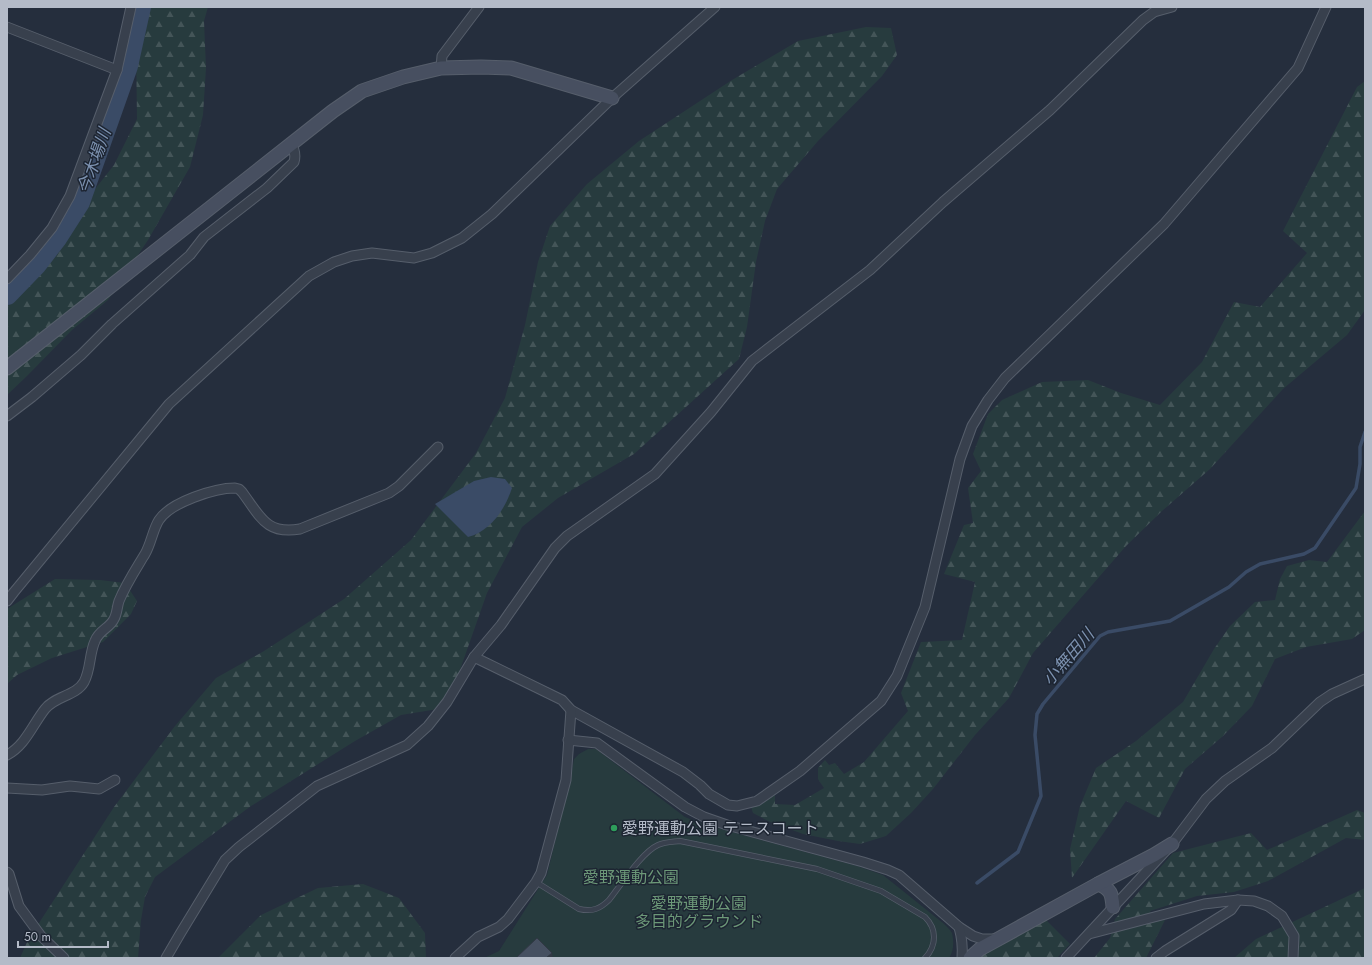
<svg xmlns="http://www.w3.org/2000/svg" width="1372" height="965" font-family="Jost,'Noto Sans JP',sans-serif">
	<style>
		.forest { fill: url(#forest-firs) }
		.park { fill: #273b3e }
		.water { fill: #3a4b66 }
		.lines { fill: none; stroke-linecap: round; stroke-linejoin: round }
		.stream { stroke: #3a4b66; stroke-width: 3.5 }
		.river { stroke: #3a4b66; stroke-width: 22 }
		.lane-casing { stroke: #565e6b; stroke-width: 6 }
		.street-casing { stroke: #565e6b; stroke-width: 11 }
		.secondary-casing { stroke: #565e6b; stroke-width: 15 }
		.lane { stroke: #38404d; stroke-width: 4.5 }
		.street { stroke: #38404d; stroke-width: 9 }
		.secondary { stroke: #474f60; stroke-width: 13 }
		.shaded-wall { fill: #313844 }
		.building { fill: #465061; stroke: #313844 }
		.leisure-dot { fill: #2e9e5b; stroke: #1d2532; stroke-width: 1.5 }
		.labels { text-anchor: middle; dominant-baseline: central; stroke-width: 3; stroke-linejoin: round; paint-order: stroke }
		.poi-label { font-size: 16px; fill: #b4bbc8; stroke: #1d2532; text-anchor: start }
		.park-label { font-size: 16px; fill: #6c9878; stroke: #1d2532 }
		.water-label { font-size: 17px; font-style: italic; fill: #7c91af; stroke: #1d2532 }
	</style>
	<defs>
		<pattern id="forest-firs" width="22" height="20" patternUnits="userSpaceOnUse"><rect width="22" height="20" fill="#273b3e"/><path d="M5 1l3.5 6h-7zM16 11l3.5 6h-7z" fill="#445558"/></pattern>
	</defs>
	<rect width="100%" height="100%" fill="#252e3d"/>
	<g class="forest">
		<polygon points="137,7 208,7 204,21 206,68 203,115 190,167 148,240 108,300 72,330 27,376 7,395 7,298 36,264 114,165 137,119 136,45"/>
		<polygon points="866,27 891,28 897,55 882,76 818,141 777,189 765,221 756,262 747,327 739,359 634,454 558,498 522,527 487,593 455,684 438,709 401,715 355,741 251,806 155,877 145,897 141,920 138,958 20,958 28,940 114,807 175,726 216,678 264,651 344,599 411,540 476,453 505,398 525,325 538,262 550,226 587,184 639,141 732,80 798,41"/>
		<polygon points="1365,81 1365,310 1347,335 1283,389 1210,469 1162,511 1126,546 1033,653 1009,698 975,735 933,789 911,813 886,836 860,844 838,841 803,834 768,821 753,813 751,807 775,795 775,804 795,805 824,788 818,779 818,768 825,760 829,765 835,763 844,774 864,762 908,711 901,693 921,642 962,640 975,582 944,574 964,525 973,523 968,488 981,471 973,454 988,414 1002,400 1042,382 1088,380 1121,393 1160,405 1202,362 1234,302 1260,307 1307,253 1283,231 1357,87"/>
		<polygon points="1365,511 1365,630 1352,639 1306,647 1275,659 1252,706 1223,736 1185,769 1159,818 1126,801 1072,878 1070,849 1080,806 1096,768 1136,741 1183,702 1214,649 1230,626 1255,602 1275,600 1280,579 1287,566 1309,560 1327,562"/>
		<polygon points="55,579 100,580 125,583 137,601 131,614 103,642 52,658 17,675 7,684 7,609"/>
		<polygon points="1357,810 1365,813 1365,840 1346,838 1268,881 1234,892 1197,896 1150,911 1154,921 1165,920 1146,958 1094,958 1110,938 1115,919 1173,853 1251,833 1267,850"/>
		<polygon points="363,884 399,898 425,933 426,958 218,958 261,915 318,888"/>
		<polygon points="1365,888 1365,958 1234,958 1256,939"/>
		<polygon points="1044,918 1070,944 1057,958 978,958"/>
	</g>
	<path class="park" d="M588,749H596L685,817L702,824L857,866L883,875L943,923C946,926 950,929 952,933C954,941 954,951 949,958H484L499,951L547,875L571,776L574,759L579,754Z"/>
	<path class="water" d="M491,477L505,479L512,488C505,509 491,531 468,537L435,504L474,481Z"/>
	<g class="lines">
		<polyline class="stream" points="977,883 1018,852 1041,796 1035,735 1037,714 1043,704 1100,636 1108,632 1170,621 1229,587 1246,572 1260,564 1304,554 1315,548 1356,488 1360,464 1360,447 1365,432"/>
		<polyline class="river" points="7,294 36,264 56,238 79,202 127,66 140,7"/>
		<g class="lane-casing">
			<path id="lane" d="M536,882L579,909C592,912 600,909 609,900C621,885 642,852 658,845C665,842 672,842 680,841L817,869L881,891L925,917C937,929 937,945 925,958"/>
		</g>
		<g class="street-casing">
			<g id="street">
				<polyline points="7,27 117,70"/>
				<polyline points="441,68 442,56 479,7"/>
				<polyline points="7,279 30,255 52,228 70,196 117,70 131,7"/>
				<path d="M7,416L32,397L81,355L112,324L190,255L204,237L267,188L294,162C296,155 295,150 291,144"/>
				<polyline points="7,601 14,592 169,404 309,276 334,262 352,256 372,253 414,258 432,253 462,238 492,214 612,98 715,7"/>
				<polyline points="474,657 562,700 571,710 683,772 700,785 709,794 728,805 737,806 757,801 800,771 881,701 897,676 925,607 960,459 972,426 988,400 1005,378 1164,224 1298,68 1326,7"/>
				<polyline points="568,740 597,743 685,807 704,817 727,825 863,862 888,870 899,875 959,927 973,936 982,939 996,939"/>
				<path d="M7,755C25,746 33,724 45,709C55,696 76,696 84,682C91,669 89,654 95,641C99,630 110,628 114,619C117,614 117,607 119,601C126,584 136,569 145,554C151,544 153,529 159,520C171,502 215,488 235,488L239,489L242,492C260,516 266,535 300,529L389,493L399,486L438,447"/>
				<polyline points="7,788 42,790 70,786 99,789 115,780"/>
				<polyline points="7,872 9,874 19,906 41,936 64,958"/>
				<path d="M959,927C962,938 963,946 962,958"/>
				<polyline points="1089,934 1204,904 1238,900 1254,901 1268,906 1282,916 1294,936 1293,958"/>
				<polyline points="166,958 180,934 225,860 239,847 317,786 407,745 428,726 447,702 474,657 501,625 555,548 567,536 655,474 711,412 752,361 870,270 943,202 1050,110 1143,20 1154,12 1172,7"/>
				<polyline points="455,958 478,937 499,927 508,919 536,882 541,873 566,780 571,710"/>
				<polyline points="1066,958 1172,844 1206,799 1225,781 1272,748 1320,702 1332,694 1365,679"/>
				<polyline points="1156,958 1165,951 1231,910 1238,900"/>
			</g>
		</g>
		<g class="secondary-casing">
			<g id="secondary">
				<polyline points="7,368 333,111 362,91 403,77 441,68 481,67 511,68 612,98"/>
				<path d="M1098,884C1111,889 1112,894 1113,907"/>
				<polyline points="970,958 980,949 1098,884 1154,855 1172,844"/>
			</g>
		</g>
		<use href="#lane" class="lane"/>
		<use href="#street" class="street"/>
		<use href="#secondary" class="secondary"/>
	</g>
	<polygon class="shaded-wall" points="552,953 553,958 546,958"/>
	<polygon class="building" points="537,938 552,953 546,958 518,958 517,957"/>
	<circle class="leisure-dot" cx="614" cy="828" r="4"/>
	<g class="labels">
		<g class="poi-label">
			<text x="622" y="828">愛野運動公園 テニスコート</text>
		</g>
		<g class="park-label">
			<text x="631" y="877">愛野運動公園</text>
			<text x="699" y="903">愛野運動公園<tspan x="699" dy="18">多目的グラウンド</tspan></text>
		</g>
		<g class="water-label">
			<text transform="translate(94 161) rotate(-71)">今木場川</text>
			<text transform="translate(1068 657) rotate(-49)">小無田川</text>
		</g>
	</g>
	<rect width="1372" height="965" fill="none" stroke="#b4bbc8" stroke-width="16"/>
	<path d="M18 941v6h90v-6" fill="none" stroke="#b4bbc8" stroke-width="2"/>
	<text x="24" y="941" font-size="12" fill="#b4bbc8" stroke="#1d2532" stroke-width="3" paint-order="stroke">50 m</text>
</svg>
